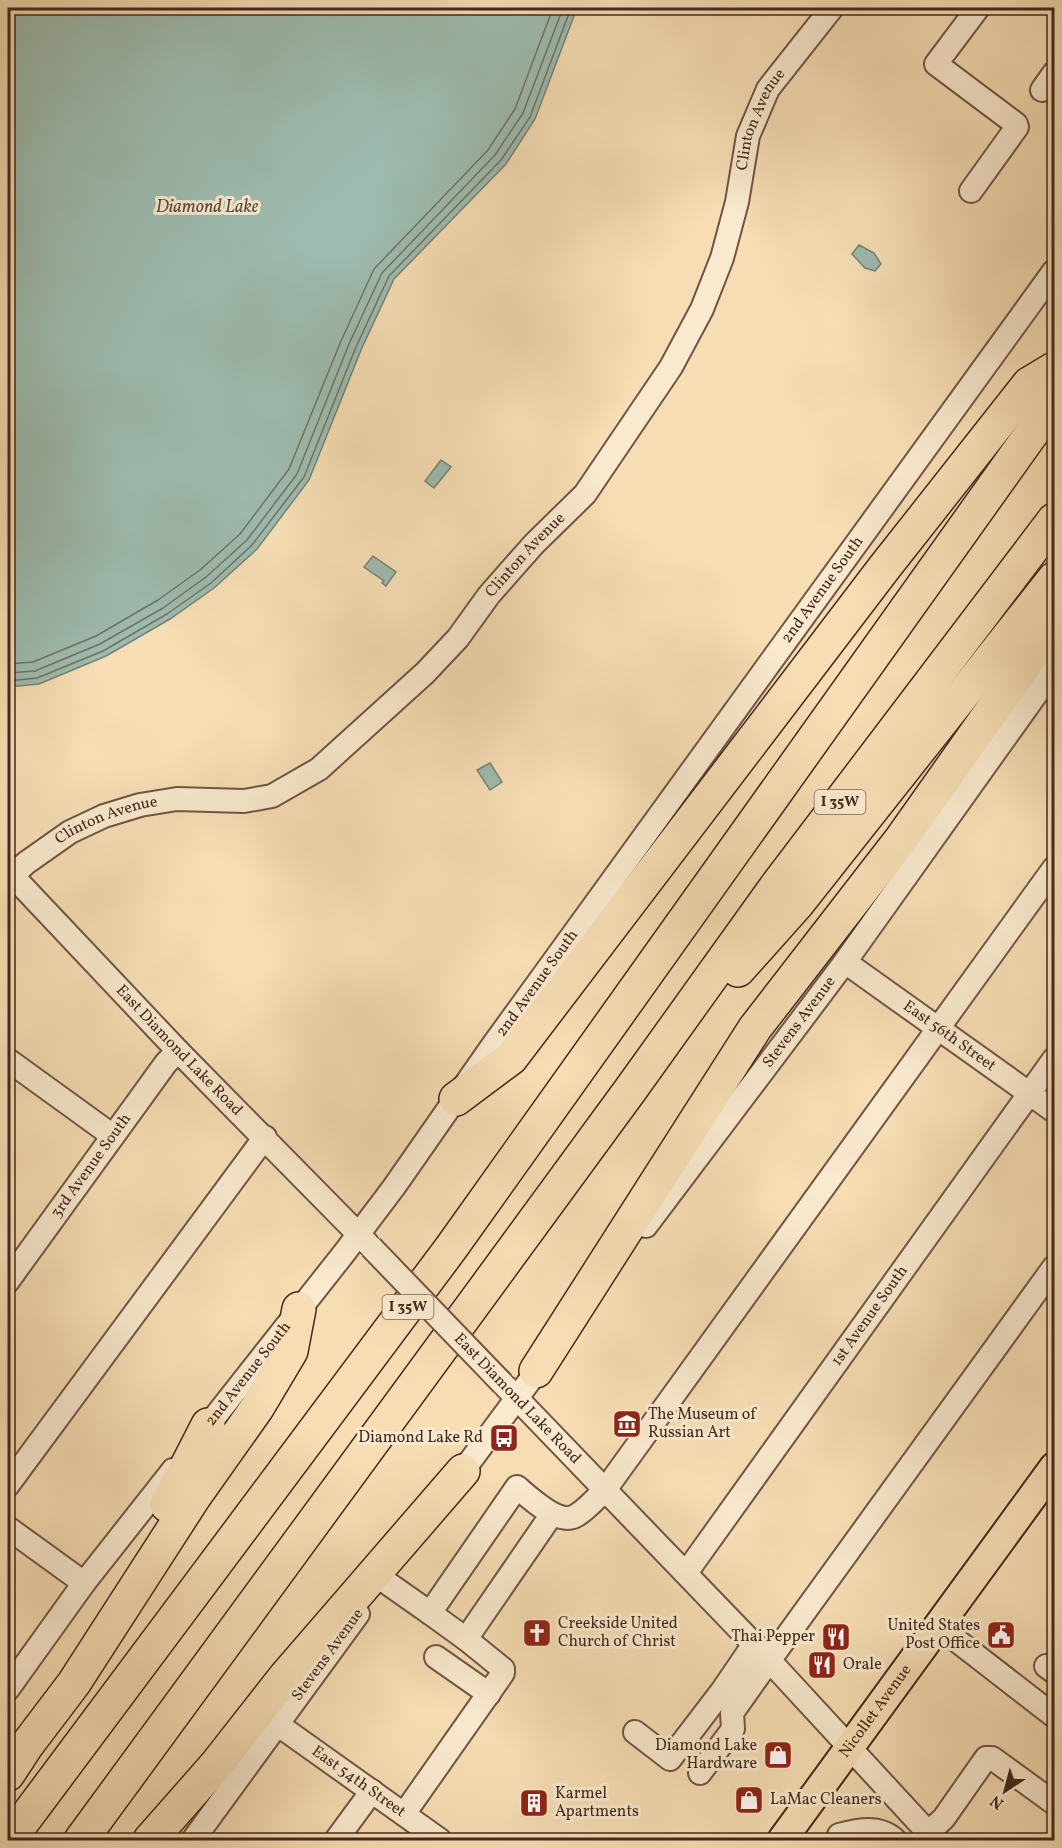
<svg xmlns="http://www.w3.org/2000/svg" width="1062" height="1848" font-family="Vollkorn,serif">
	<style>
		.water { fill: #9dbbaf; stroke: #798075; stroke-width: 1.5 }
		.lines { fill: none; stroke-linecap: round; stroke-linejoin: round }
		.shore { stroke: #707266; stroke-width: 1.5 }
		.minor-casing { stroke: #705544; stroke-width: 26 }
		.major-casing { stroke: #43281e; stroke-width: 32 }
		.highway-casing { stroke: #43281e; stroke-width: 36 }
		.minor { stroke: #f9e9ce; stroke-width: 22 }
		.major { stroke: #f6ddb4; stroke-width: 28 }
		.highway { stroke: #f6ddb4; stroke-width: 33 }
		.minor-bridge-casing { stroke: #705544; stroke-width: 26; stroke-linecap: butt }
		.minor-bridge { stroke: #f9e9ce; stroke-width: 22 }
		.labels { text-anchor: middle; dominant-baseline: central; stroke-width: 6; stroke-linejoin: round; paint-order: stroke }
		.shield { fill: #f9e9ce; stroke: #7a6253; stroke-width: 1.5 }
		.shield-label { font-size: 15px; font-weight: bold; fill: #43281e }
		.street-label { font-size: 16px; fill: #43281e; stroke: #f9e9ce }
		.poi-label { font-size: 16px; fill: #43281e; stroke: #f9e9ce; text-anchor: start }
		.water-label { font-size: 18px; font-style: italic; fill: #5a4d42; stroke: #f9e9ce }
	</style>
	<rect width="100%" height="100%" fill="#f6ddb4"/>
	<filter id="stains"><feTurbulence type="fractalNoise" baseFrequency=".00333" numOctaves="4"/><feColorMatrix values="0 0 0 0 .2 0 0 0 0 .09 0 0 0 0 .02 0 0 0 .5 -.17"/></filter>
	<radialGradient id="worn" r=".72"><stop offset=".6" stop-color="#630" stop-opacity="0"/><stop offset="1" stop-color="#630" stop-opacity=".3"/></radialGradient>
	<g class="water">
		<polygon points="8,8 577,8 535,119 506,164 394,279 361,350 309,480 257,549 214,588 170,619 106,656 39,684 8,687"/>
		<polygon points="859,245 874,253 881,264 875,271 865,268 852,254"/>
		<polygon points="441,460 451,467 434,488 425,481"/>
		<polygon points="373,556 396,572 386,586 382,583 384,581 364,567"/>
		<polygon points="490,763 502,782 490,790 477,770"/>
	</g>
	<g class="lines">
		<g class="shore">
			<polyline points="8,664 33,662 96,636 158,600 200,570 240,534 289,469 341,341 374,269 488,150 515,109 553,8"/>
			<polyline points="8,673 35,671 100,644 163,608 206,577 247,540 297,474 349,344 382,273 495,155 523,113 563,8"/>
			<polyline points="8,681 37,678 103,651 167,614 211,583 252,545 304,477 356,347 389,276 501,160 530,117 571,8"/>
		</g>
		<g class="minor-casing">
			<g id="minor">
				<polyline points="1042,90 1054,73"/>
				<polyline points="971,191 1017,127 1016,124 936,64 978,8"/>
				<path id="s1" d="M8,871L178,1051L367,1243"/>
				<path id="s2" d="M8,880L26,863L70,832L104,816L140,805L177,799L244,801L272,796L319,769L425,673L458,638L489,595L534,544L585,494L671,367L702,309L722,258L737,202L748,136L768,89L832,8"/>
				<path id="s3" d="M845,962L1054,1111"/>
				<polyline points="8,1060 113,1136"/>
				<path id="s4" d="M646,1226L845,962L1054,669"/>
				<path id="s5" d="M8,1281L166,1063L178,1051"/>
				<polyline points="506,1387 769,1660 935,1840"/>
				<path id="s6" d="M199,1437L345,1252L394,1187L493,1045L1054,271"/>
				<polyline points="454,1483 545,1360"/>
				<polyline points="8,1485 265,1137"/>
				<polyline points="8,1528 84,1583"/>
				<path id="s7" d="M686,1573L1054,1059"/>
				<path d="M383,1580L430,1613L517,1487C530,1498 560,1527 577,1515C587,1509 596,1498 605,1490L1054,868"/>
				<polyline points="938,1626 1054,1716"/>
				<polyline points="466,1639 552,1514"/>
				<polyline points="436,1657 489,1694"/>
				<polyline points="1046,1666 1054,1672"/>
				<polyline points="8,1689 84,1583 173,1470"/>
				<path id="s8" d="M277,1724L440,1840"/>
				<polyline points="635,1732 670,1759 722,1691 754,1644"/>
				<polyline points="700,1773 733,1729 732,1713 756,1679 1054,1267"/>
				<polyline points="404,1814 503,1673 503,1669 466,1639 430,1613"/>
				<polyline points="928,1833 944,1818 986,1758 992,1758 1054,1803"/>
				<polyline points="193,1840 358,1614"/>
				<polyline points="336,1840 372,1791"/>
				<path d="M839,1840V1835C858,1830 879,1825 895,1840"/>
			</g>
		</g>
		<g class="major-casing">
			<g id="major">
				<path id="s9" d="M782,1840L1054,1467"/>
			</g>
		</g>
		<g class="highway-casing">
			<g id="highway">
				<polyline points="738,970 797,904 1054,579"/>
				<polyline points="456,1099 511,1058 884,568 1029,384 1054,369"/>
				<polyline points="536,1371 755,1028 902,838 1054,623"/>
				<polyline points="167,1505 208,1425"/>
				<polyline points="8,1774 27,1745 74,1683 194,1497 257,1408 291,1351 299,1309"/>
				<polyline points="9,1840 451,1248 1054,402"/>
				<polyline points="81,1840 631,1089 775,888 1054,520"/>
				<polyline points="150,1840 216,1765 285,1677 463,1471"/>
			</g>
		</g>
		<use href="#minor" class="minor"/>
		<use href="#major" class="major"/>
		<use href="#highway" class="highway"/>
		<g class="minor-bridge-casing">
			<polyline id="minor-bridge" points="371,1247 503,1384"/>
		</g>
		<use href="#minor-bridge" class="minor-bridge"/>
	</g>
	<defs>
		<g id="museum-square" transform="scale(1.5)"><rect x="-9" y="-9" width="18" height="18" rx="4" fill="#8f2418" stroke="#f9e9ce"/><path d="M0-6L6-3V-2H-6V-3ZM-5-1h2V3h-2ZM-1-1h2V3h-2ZM3-1h2V3H3ZM-6 4H6V6H-6Z" fill="#fff"/></g>
		<g id="bus-square" transform="scale(1.5)"><rect x="-9" y="-9" width="18" height="18" rx="4" fill="#8f2418" stroke="#f9e9ce"/><path d="M-5-6H5V4H4V6H2V4H-2V6H-4V4H-5ZM-3.5-4V0h7V-4ZM-3.5 1.2v1.5H-2V1.2ZM2 1.2v1.5H3.5V1.2Z" fill="#fff"/></g>
		<g id="church-square" transform="scale(1.5)"><rect x="-9" y="-9" width="18" height="18" rx="4" fill="#8f2418" stroke="#f9e9ce"/><path d="M-1.2-6h2.4v3.5h3.3v2.4h-3.3V6h-2.4V-.1h-3.3v-2.4h3.3Z" fill="#fff"/></g>
		<g id="civic-square" transform="scale(1.5)"><rect x="-9" y="-9" width="18" height="18" rx="4" fill="#8f2418" stroke="#f9e9ce"/><path d="M-.6-6.5H3V-4.5H.6V-3L4-1V1h2V6H-6V1h2V-1L-.6-3ZM-1.2 2.5V6h2.4V2.5Z" fill="#fff"/></g>
		<g id="restaurant-square" transform="scale(1.5)"><rect x="-9" y="-9" width="18" height="18" rx="4" fill="#8f2418" stroke="#f9e9ce"/><path d="M-5-6h1v4h1v-4h1v4h1v-4h1v5L-1.5 .5V6h-2V.5L-5-1ZM5-6V6H3V1.5H1.5Q1.5-4 5-6Z" fill="#fff"/></g>
		<g id="shop-square" transform="scale(1.5)"><rect x="-9" y="-9" width="18" height="18" rx="4" fill="#8f2418" stroke="#f9e9ce"/><path d="M-5-2.5h2.3a2.7 3.5 0 0 1 5.4 0H5L5.5 6h-11ZM-1.5-2.5h3a1.5 2.3 0 0 0-3 0Z" fill="#fff"/></g>
		<g id="building-square" transform="scale(1.5)"><rect x="-9" y="-9" width="18" height="18" rx="4" fill="#8f2418" stroke="#f9e9ce"/><path d="M-4-6H4V6H1V3H-1V6H-4ZM-2.5-4.3h1.7v1.8h-1.7ZM.8-4.3h1.7v1.8H.8ZM-2.5-1h1.7V.8h-1.7ZM.8-1h1.7V.8H.8Z" fill="#fff"/></g>
	</defs>
	<g fill-rule="evenodd">
		<use href="#museum-square" x="627" y="1424"/>
		<use href="#bus-square" x="504" y="1438"/>
		<use href="#church-square" x="537" y="1633"/>
		<use href="#civic-square" x="1001" y="1635"/>
		<use href="#restaurant-square" x="836" y="1637"/>
		<use href="#restaurant-square" x="822" y="1665"/>
		<use href="#shop-square" x="778" y="1755"/>
		<use href="#shop-square" x="749" y="1800"/>
		<use href="#building-square" x="534" y="1803"/>
	</g>
	<g class="labels">
		<g class="shield">
			<rect x="814.5" y="790" width="51" height="24" rx="4.5"/>
			<rect x="382.5" y="1295" width="51" height="24" rx="4.5"/>
		</g>
		<g class="shield-label">
			<text x="840" y="802">I 35W</text>
			<text x="408" y="1307">I 35W</text>
		</g>
		<g class="street-label">
			<text stroke="none"><textPath href="#s2" startOffset="1143">Clinton Avenue</textPath></text>
			<text stroke="none"><textPath href="#s2" startOffset="639">Clinton Avenue</textPath></text>
			<text stroke="none"><textPath href="#s6" startOffset="1052">2nd Avenue South</textPath></text>
			<text stroke="none"><textPath href="#s2" startOffset="117">Clinton Avenue</textPath></text>
			<text stroke="none"><textPath href="#s6" startOffset="566">2nd Avenue South</textPath></text>
			<text stroke="none"><textPath href="#s4" startOffset="255">Stevens Avenue</textPath></text>
			<text stroke="none"><textPath href="#s3" startOffset="128">East 56th Street</textPath></text>
			<text stroke="none"><textPath href="#s1" startOffset="248">East Diamond Lake Road</textPath></text>
			<text stroke="none"><textPath href="#s5" startOffset="142">3rd Avenue South</textPath></text>
			<text stroke="none"><textPath href="#s7" startOffset="316">1st Avenue South</textPath></text>
			<text stroke="none"><textPath href="#s6" startOffset="80">2nd Avenue South</textPath></text>
			<text transform="translate(517 1399) rotate(46)">East Diamond Lake Road</text>
			<text transform="translate(328 1655) rotate(-54)">Stevens Avenue</text>
			<text stroke="none"><textPath href="#s9" startOffset="159">Nicollet Avenue</textPath></text>
			<text stroke="none"><textPath href="#s8" startOffset="100">East 54th Street</textPath></text>
		</g>
		<g class="poi-label">
			<text x="648" y="1415">The Museum of<tspan x="648" dy="18">Russian Art</tspan></text>
			<text x="483" y="1438" text-anchor="end">Diamond Lake Rd</text>
			<text x="558" y="1624">Creekside United<tspan x="558" dy="18">Church of Christ</tspan></text>
			<text x="980" y="1626" text-anchor="end">United States<tspan x="980" dy="18">Post Office</tspan></text>
			<text x="815" y="1637" text-anchor="end">Thai Pepper</text>
			<text x="843" y="1665">Orale</text>
			<text x="757" y="1746" text-anchor="end">Diamond Lake<tspan x="757" dy="18">Hardware</tspan></text>
			<text x="555" y="1794">Karmel<tspan x="555" dy="18">Apartments</tspan></text>
			<text x="770" y="1800">LaMac Cleaners</text>
		</g>
		<g class="water-label">
			<text x="207" y="207">Diamond Lake</text>
		</g>
	</g>
	<rect width="1062" height="1848" fill="none" stroke="#f6ddb4" stroke-width="30"/>
	<rect x="9" y="9" width="1044" height="1830" fill="none" stroke="#43281e" stroke-width="3"/>
	<rect x="15" y="15" width="1032" height="1818" fill="none" stroke="#43281e" stroke-width="1.5"/>
	<g transform="translate(1005 1791) rotate(216)" stroke="#f9e9ce" stroke-width="4.5" paint-order="stroke">
	<path d="M0-4.5L10 22L0 15L-10 22Z" fill="#43281e"/>
	<text y="-9" font-size="16" font-weight="bold" text-anchor="middle" fill="#43281e">N</text>
	</g>
	<rect width="100%" height="100%" filter="url(#stains)"/>
	<rect width="100%" height="100%" fill="url(#worn)"/>
</svg>
